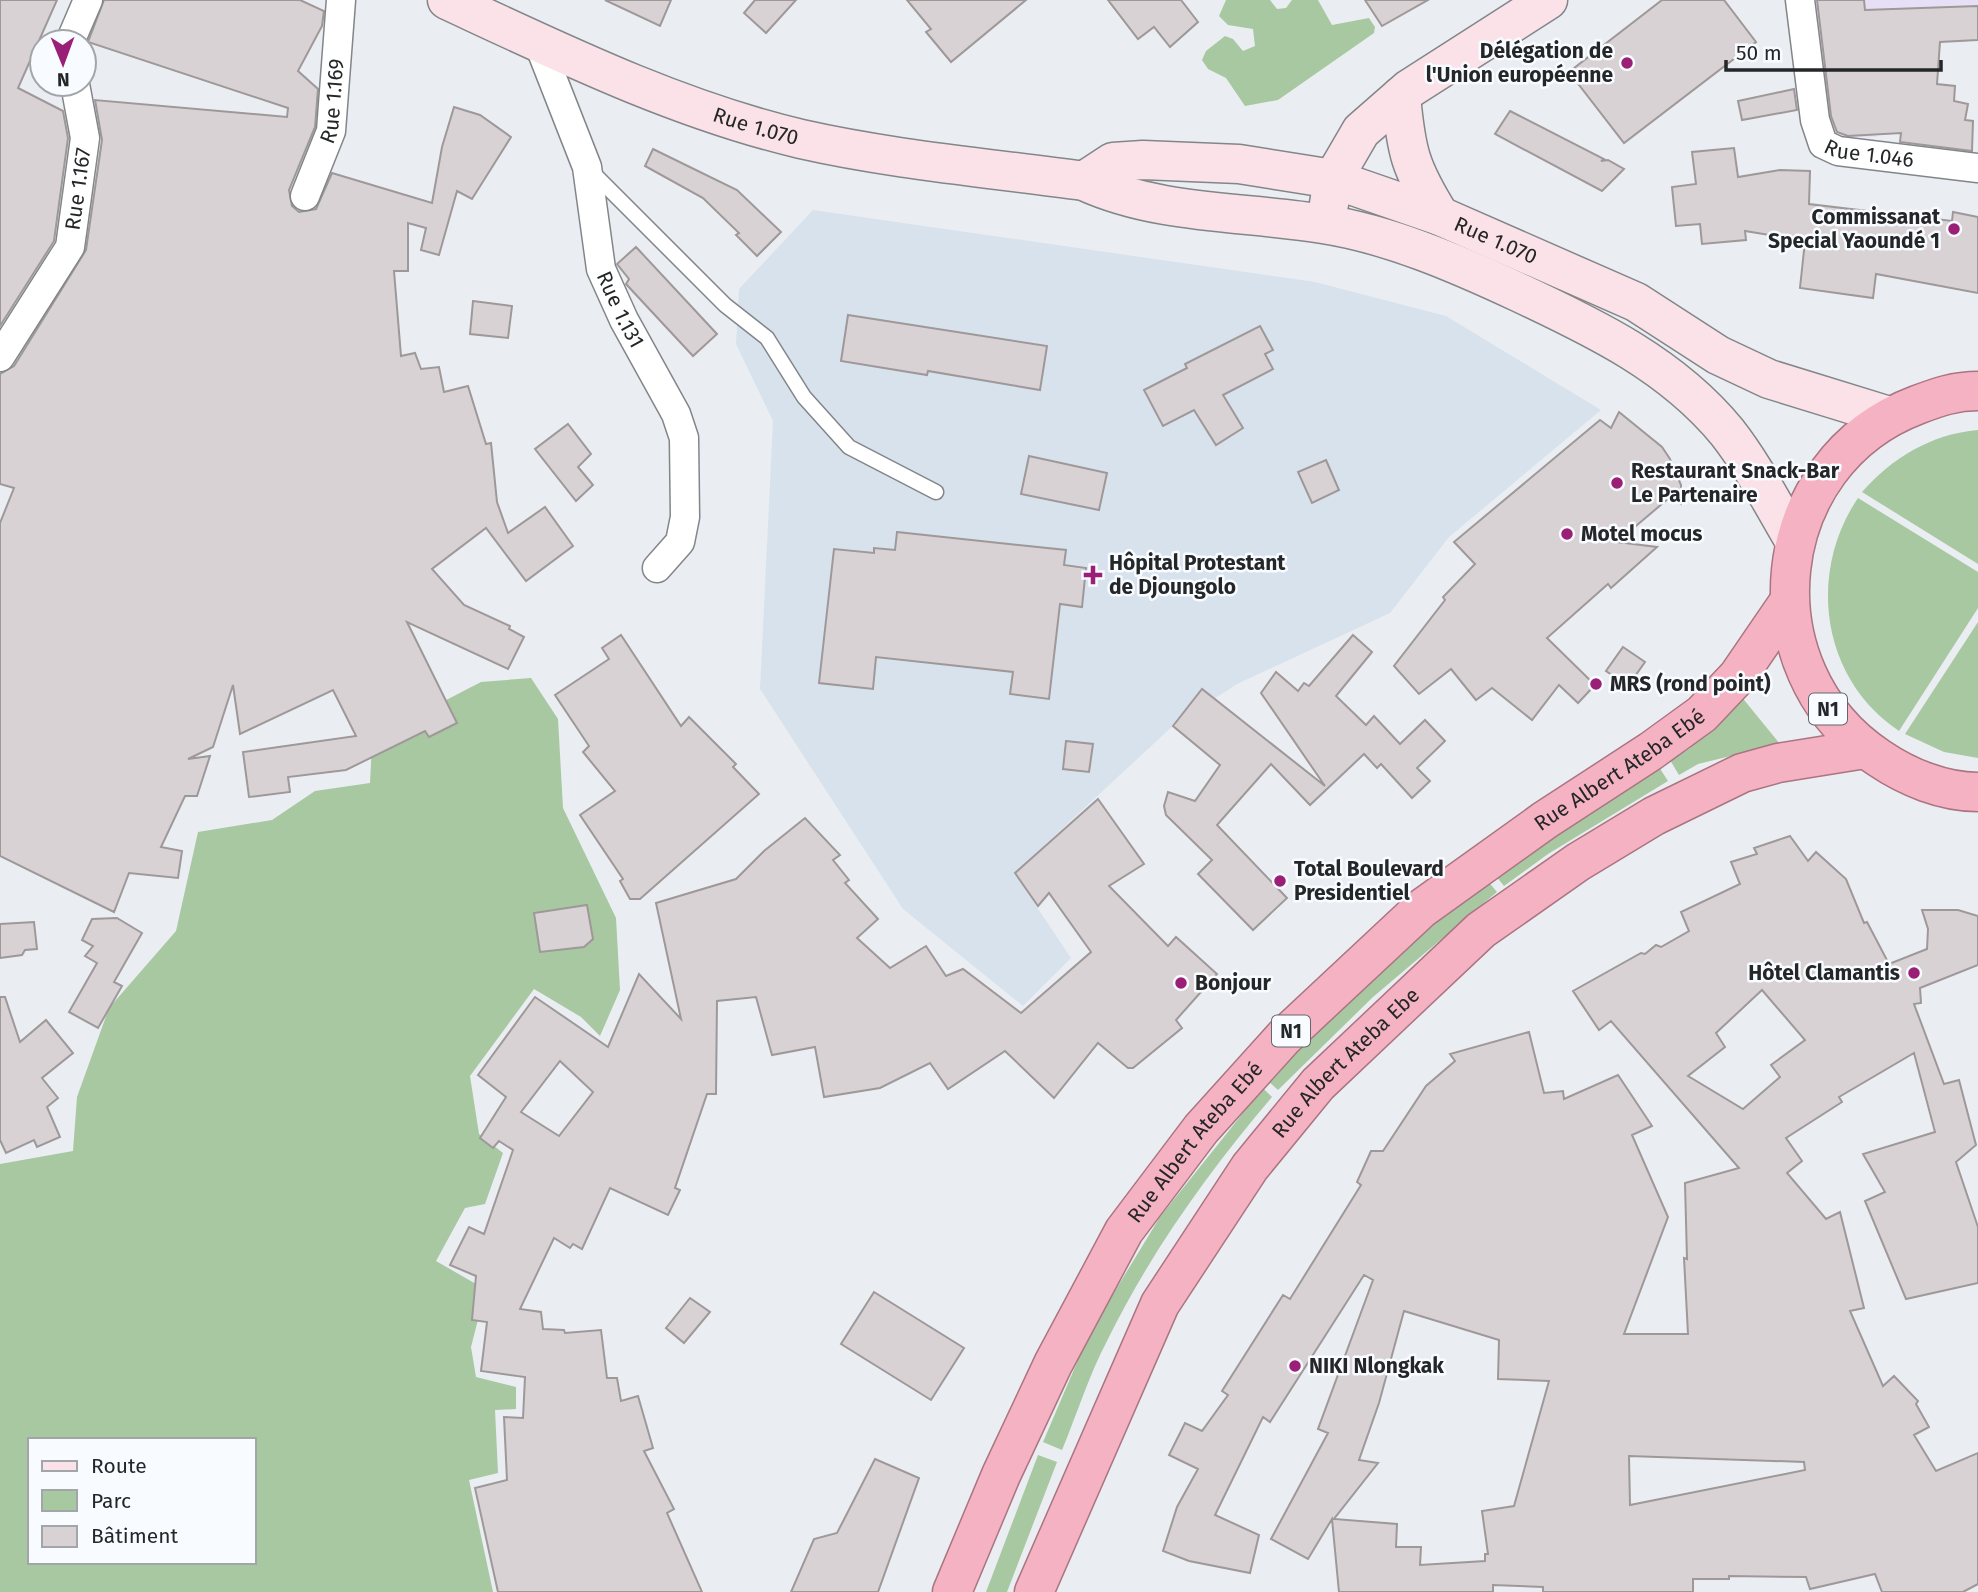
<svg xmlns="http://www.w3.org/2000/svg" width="1978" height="1592" font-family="'Fira Sans',sans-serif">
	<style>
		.built { fill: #d8e2ec }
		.education { fill: #e7dff5 }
		.green { fill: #a7c8a1; fill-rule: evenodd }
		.building { fill: #d8d2d4; stroke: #9e9899; stroke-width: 2; fill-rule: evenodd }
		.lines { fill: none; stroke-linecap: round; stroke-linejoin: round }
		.service-casing { stroke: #828689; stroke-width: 17 }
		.minor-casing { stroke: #828689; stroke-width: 31 }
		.secondary-casing { stroke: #828689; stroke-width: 41 }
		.trunk-casing { stroke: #aa7581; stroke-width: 41 }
		.service { stroke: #fff; stroke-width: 14 }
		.minor { stroke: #fff; stroke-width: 28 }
		.secondary { stroke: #fbe2e8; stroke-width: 38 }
		.trunk { stroke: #f4b2c2; stroke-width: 38 }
		.poi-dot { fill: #9a1f76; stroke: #f8fbff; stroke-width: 2.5 }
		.labels { text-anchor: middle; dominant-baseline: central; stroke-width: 5; stroke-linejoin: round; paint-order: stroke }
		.shield { fill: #f8fbff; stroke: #646668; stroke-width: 2 }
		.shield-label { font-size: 19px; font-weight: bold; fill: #242627 }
		.poi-label { font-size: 21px; font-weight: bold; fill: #242627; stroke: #f8fbff; text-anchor: start }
		.street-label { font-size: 21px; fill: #242627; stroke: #f8fbff }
	</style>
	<rect width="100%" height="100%" fill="#eaeef2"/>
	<polygon class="built" points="813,210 1315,282 1446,316 1601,410 1449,537 1390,613 1237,684 1174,725 1014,873 1071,958 1023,1006 903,909 760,689 773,421 736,344 739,289"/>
	<polygon class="education" points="1814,0 1978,0 1978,6 1870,56 1877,137 1824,137"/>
	<g class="green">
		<polygon points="1226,0 1270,0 1277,9 1286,8 1292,0 1318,0 1332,25 1369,18 1375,27 1374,33 1278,100 1245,106 1226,78 1208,69 1202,60 1206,51 1225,36 1233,39 1243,51 1255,46 1253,29 1228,25 1219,16"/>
		<path d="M1978,430V564L1862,492C1892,458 1931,434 1978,430Z"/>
		<path d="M1858,498L1978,572V608L1899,731C1821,679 1807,573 1858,498Z"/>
		<polygon points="1978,622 1978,758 1944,752 1905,734"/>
		<path d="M531,678L558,719L563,808L616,918L620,990L600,1036L581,1017L534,989L470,1076L479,1134L503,1153L485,1204L465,1208L436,1261L476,1284L482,1304L471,1347L476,1377L516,1387V1409L495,1410L498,1473L469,1480L493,1592H0V1164L73,1151L77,1097L109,1008L176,931L198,832L272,820L315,791L370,783L372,743L394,727L481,682ZM30,1440H254V1562H30Z"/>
		<polygon points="1740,695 1780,744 1698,764 1679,775 1670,760 1689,749"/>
		<polygon points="1659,767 1668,781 1548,854 1504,886 1495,875"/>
		<path d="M1487,880L1497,892L1373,997L1278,1090L1268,1081C1335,1008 1410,943 1487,880Z"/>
		<path d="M1263,1088L1272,1097C1209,1171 1150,1253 1107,1341C1089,1375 1077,1414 1062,1450L1043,1442L1090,1332L1160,1217Z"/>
		<polygon points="1038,1455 1057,1462 1007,1592 986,1592"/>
	</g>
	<g class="building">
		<polygon points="0,0 57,0 18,88 63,111 68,138 54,241 0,326"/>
		<polygon points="104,0 300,0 324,11 322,26 298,71 318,89 315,127 289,190 292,206 299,212 316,209 332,173 432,203 442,147 454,107 480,115 511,137 472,199 457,191 439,255 421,250 426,228 408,223 408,271 394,271 401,356 415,353 421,369 439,367 444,392 468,386 486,444 491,443 497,502 508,533 545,507 573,546 526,581 486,528 432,569 464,605 510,626 509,629 524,637 508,669 407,622 457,723 429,737 425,731 346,770 288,777 290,792 249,797 243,752 356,736 333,690 240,734 233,685 213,747 188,759 210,756 197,796 185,796 161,847 182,851 178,878 129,873 114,912 0,856 0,523 14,488 0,484 0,374 14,366 86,250 102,140 95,100 287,117 288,108 88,42"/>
		<polygon points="605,0 671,0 660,26"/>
		<polygon points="755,0 796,0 766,33 744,13"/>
		<polygon points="907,0 1026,0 951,62 926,32 931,29"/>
		<polygon points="1108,0 1181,0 1198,22 1170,47 1154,27 1138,39"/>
		<polygon points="1365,0 1428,0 1382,26"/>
		<polygon points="1662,0 1724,0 1756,42 1624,143 1569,72"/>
		<polygon points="1817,0 1864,0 1865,10 1978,6 1978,40 1940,42 1937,84 1955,86 1954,101 1968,104 1965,120 1973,121 1972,151 1900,142 1901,133 1848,136 1837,132 1831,116"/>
		<polygon points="1794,89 1797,110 1742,120 1738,101"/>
		<polygon points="1510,111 1604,159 1601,161 1608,160 1624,169 1602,191 1495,134"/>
		<polygon points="1734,148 1738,177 1780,170 1810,171 1809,204 1952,221 1953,212 1978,217 1978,293 1876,274 1873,298 1800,288 1805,241 1745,231 1746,240 1702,244 1700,224 1676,226 1672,187 1696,184 1692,152"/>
		<polygon points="653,149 737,190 781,232 757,256 736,235 739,233 703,198 645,166"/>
		<polygon points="636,247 717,334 693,356 626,284 629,279 617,264"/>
		<polygon points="473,301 512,306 508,338 470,334"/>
		<polygon points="848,315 1047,346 1040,390 928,371 927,375 841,361"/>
		<polygon points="1260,326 1273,350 1265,354 1273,369 1223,395 1243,428 1216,445 1194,410 1163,426 1144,390 1187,368 1185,364"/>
		<polygon points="1619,412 1662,447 1670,459 1681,485 1681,504 1669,498 1617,542 1657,547 1611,588 1608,584 1547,638 1595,685 1578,703 1559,685 1532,720 1492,688 1476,700 1451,669 1419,694 1394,666 1445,600 1443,597 1475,564 1454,542 1600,420 1611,428"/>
		<polygon points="568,424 591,454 578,467 593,485 576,501 535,449"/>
		<polygon points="1029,456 1107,473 1099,510 1021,494"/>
		<polygon points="1326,460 1339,490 1312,503 1298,472"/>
		<polygon points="897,532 1066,550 1064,565 1086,568 1082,607 1060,604 1049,699 1010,694 1013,672 876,657 873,689 819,683 834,549 874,553 874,548 895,550"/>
		<polygon points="621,635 681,726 689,717 736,764 733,767 759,794 640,899 630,899 620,881 623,879 580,815 615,791 583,752 589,746 555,695 609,659 602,648"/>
		<polygon points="1353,635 1372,652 1336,696 1366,725 1374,716 1400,744 1425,720 1445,741 1417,768 1430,781 1412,798 1381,764 1377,768 1364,754 1310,805 1271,764 1217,825 1287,898 1253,930 1198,874 1212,860 1166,815 1164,806 1168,792 1195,801 1220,765 1173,726 1202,689 1325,786 1261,693 1276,672 1298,691 1304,683 1309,686"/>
		<polygon points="1623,647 1645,662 1628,686 1606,671"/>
		<polygon points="1066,741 1093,744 1089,772 1063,769"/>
		<path d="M1098,799L1144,864L1109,886L1168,946L1176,937L1217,974L1176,1020L1182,1028L1133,1068H1128L1098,1043L1054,1098L1005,1051L948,1089L930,1063L880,1088L824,1097L815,1047L772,1055L756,997L717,1001L716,1094H707L675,1188L680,1190L668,1215L610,1188L582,1249L573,1244L570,1248L554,1238L520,1309L541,1312L543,1329L564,1330L565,1333L601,1330L607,1378H617L621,1401L638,1396L653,1448L644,1451L674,1509L667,1513L702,1592H498L475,1488L507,1480L504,1417L523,1418L525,1377L481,1371L487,1322L472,1320L476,1276L450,1265L469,1227L484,1234L513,1150L499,1141L493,1148L480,1138L506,1097L478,1075L535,997L608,1047L639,974L681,1019L656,903L736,879L764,851L805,818L840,855L833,860L849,880L845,883L878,919L857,938L890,968L926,946L946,976L963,969L1021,1013L1091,952L1049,893L1038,906L1015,873ZM560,1061L593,1092L559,1136L521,1112Z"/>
		<path d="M1790,836L1808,861L1816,852L1846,879L1864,923L1867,922L1889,964L1927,949L1928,929L1922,910H1958L1978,916V965L1920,988L1921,1003L1914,1004L1944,1084L1959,1080L1976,1145L1956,1162L1978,1227V1283L1906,1299L1865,1201L1885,1192L1863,1154L1935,1132L1914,1053L1839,1097L1842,1102L1786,1138L1802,1161L1787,1173L1826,1219L1840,1212L1864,1308L1850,1311L1883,1386L1894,1376L1918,1401L1916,1404L1929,1427L1914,1435L1936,1471L1978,1453V1584L1963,1592H1882L1875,1574L1810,1589L1806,1577L1729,1576V1579H1693V1592H1543V1587L1493,1585V1592H1339L1332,1519L1308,1559L1271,1539L1328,1433L1318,1429L1373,1280L1364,1275L1270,1422L1263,1417L1215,1515L1259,1535L1250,1573L1189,1561L1163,1551L1177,1507L1198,1469L1169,1455L1185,1423L1202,1431L1228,1395L1222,1391L1283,1295L1290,1299L1361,1185L1357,1182L1371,1151H1383L1426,1086L1455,1061L1450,1054L1529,1032L1544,1093L1563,1091L1564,1099L1618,1075L1652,1126L1632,1135L1668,1217L1624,1334H1688L1684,1258L1687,1259L1685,1183L1739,1168L1611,1021L1599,1030L1573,991L1641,953L1645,954L1656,945L1661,947L1689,931L1681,912L1740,884L1731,862L1757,854L1754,848ZM1762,990L1805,1040L1771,1065L1780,1077L1743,1109L1688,1076L1725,1047L1716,1033ZM1404,1311L1499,1340L1498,1379L1549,1381L1514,1506L1482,1511L1488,1554H1485V1561L1420,1565L1421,1547H1396L1397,1524L1334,1519L1378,1463L1359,1460L1379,1403ZM1629,1456L1804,1462L1805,1470L1630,1505Z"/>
		<polygon points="587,905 593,939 584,947 540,952 534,913"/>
		<polygon points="117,918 142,933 114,982 122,986 98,1028 69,1012 97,963 85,956 93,946 82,940 92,919"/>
		<polygon points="34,922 37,949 25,950 22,955 0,958 0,924"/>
		<polygon points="0,997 5,997 20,1042 46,1020 73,1053 42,1078 58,1098 47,1107 60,1137 37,1147 34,1140 6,1153 0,1140"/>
		<polygon points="874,1292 964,1348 931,1400 841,1344"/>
		<polygon points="690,1298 710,1312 684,1343 666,1328"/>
		<polygon points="875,1459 919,1478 878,1592 791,1592 814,1539 837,1533"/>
	</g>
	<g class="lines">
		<g class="service-casing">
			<polyline id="service" points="591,171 725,305 767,338 804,397 849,447 936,492"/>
		</g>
		<g class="minor-casing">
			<g id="minor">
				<path id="s1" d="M1800,0L1815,120L1823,144L1838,151L1978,168"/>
				<polyline points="70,42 88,0"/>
				<path id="s2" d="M538,42L587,167L601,269L624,320L676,414L684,438L685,517L680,542L657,568"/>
				<path id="s3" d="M305,196L331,131L341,0"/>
				<path id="s4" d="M0,357L70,247L85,138L75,84"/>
			</g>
		</g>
		<g class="secondary-casing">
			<g id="secondary">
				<path id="s5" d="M447,0C561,53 678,110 801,139C894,160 990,168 1084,181C1158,215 1244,211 1323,224C1389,234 1458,264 1518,292C1595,328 1672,365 1727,432C1753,465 1773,505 1794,540"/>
				<path d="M1401,96C1406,151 1410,168 1440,216"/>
				<path id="s6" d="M1084,181L1113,162L1143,160L1239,164L1333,179L1440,216L1636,302L1718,355L1769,379L1889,416"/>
				<polyline points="1329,204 1333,179 1361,131 1409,89 1548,0"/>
			</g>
		</g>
		<g class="trunk-casing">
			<g id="trunk">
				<path d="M1978,391C1955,391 1938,397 1917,405C1766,462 1745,669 1879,758C1907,777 1943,792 1978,792"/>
				<path id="s7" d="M952,1592L1001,1475L1053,1364L1124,1231L1201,1129L1284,1037L1421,909L1545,820L1651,751L1702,714L1738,676L1788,603"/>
				<path id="s8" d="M1034,1592L1160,1304L1250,1167L1318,1084L1481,930L1578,862L1654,816L1742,773L1778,763L1865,749"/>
			</g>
		</g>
		<use href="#service" class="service"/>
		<use href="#minor" class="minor"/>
		<use href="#secondary" class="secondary"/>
		<use href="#trunk" class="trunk"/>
	</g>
	<g class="poi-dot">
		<circle cx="1627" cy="63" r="7"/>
		<circle cx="1954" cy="229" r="7"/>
		<circle cx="1617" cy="483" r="7"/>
		<circle cx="1567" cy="534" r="7"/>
		<path d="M1089.5 564.5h7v7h7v7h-7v7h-7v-7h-7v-7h7z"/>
		<circle cx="1596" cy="684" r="7"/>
		<circle cx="1280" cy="881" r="7"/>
		<circle cx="1914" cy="973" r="7"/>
		<circle cx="1181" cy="983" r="7"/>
		<circle cx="1295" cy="1366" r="7"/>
	</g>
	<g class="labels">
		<g class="shield">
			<rect x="1809" y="693.5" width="38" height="31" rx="5"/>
			<rect x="1272" y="1015.5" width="38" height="31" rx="5"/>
		</g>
		<g class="shield-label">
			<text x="1828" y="709">N1</text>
			<text x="1291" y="1031">N1</text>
		</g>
		<g class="poi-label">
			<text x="1613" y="51" text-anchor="end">Délégation de<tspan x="1613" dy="24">l'Union européenne</tspan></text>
			<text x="1940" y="217" text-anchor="end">Commissanat<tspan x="1940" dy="24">Special Yaoundé 1</tspan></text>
			<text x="1631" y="471">Restaurant Snack-Bar<tspan x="1631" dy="24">Le Partenaire</tspan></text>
			<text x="1581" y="534">Motel mocus</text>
			<text x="1109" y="563">Hôpital Protestant<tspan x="1109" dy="24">de Djoungolo</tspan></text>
			<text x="1610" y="684">MRS (rond point)</text>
			<text x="1294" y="869">Total Boulevard<tspan x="1294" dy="24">Presidentiel</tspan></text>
			<text x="1900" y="973" text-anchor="end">Hôtel Clamantis</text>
			<text x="1195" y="983">Bonjour</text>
			<text x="1309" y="1366">NIKI Nlongkak</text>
		</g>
		<g class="street-label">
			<text stroke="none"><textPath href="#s3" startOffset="100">Rue 1.169</textPath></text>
			<text stroke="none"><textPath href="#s5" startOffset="334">Rue 1.070</textPath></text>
			<text stroke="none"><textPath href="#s1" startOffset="194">Rue 1.046</textPath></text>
			<text stroke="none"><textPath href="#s4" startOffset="189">Rue 1.167</textPath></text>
			<text stroke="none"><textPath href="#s6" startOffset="430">Rue 1.070</textPath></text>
			<text stroke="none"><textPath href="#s2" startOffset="282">Rue 1.131</textPath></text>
			<text stroke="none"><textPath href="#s7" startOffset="1082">Rue Albert Ateba Ebé</textPath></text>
			<text stroke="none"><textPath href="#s8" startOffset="620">Rue Albert Ateba Ebe</textPath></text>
			<text stroke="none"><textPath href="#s7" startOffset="514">Rue Albert Ateba Ebé</textPath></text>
		</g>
	</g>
	<rect x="28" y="1438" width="228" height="126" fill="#f8fbff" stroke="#a3a6a9" stroke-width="2"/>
	<rect x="42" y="1461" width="35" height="10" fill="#fbe2e8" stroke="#a3a6a9" stroke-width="2"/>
	<text x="91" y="1473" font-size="21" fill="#242627">Route</text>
	<rect x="42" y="1490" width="35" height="21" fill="#a7c8a1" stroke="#a3a6a9" stroke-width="2"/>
	<text x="91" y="1508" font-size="21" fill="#242627">Parc</text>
	<rect x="42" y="1526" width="35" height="21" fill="#d8d2d4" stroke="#a3a6a9" stroke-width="2"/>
	<text x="91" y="1543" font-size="21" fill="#242627">Bâtiment</text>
	<g transform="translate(63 63) rotate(179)"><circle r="33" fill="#f8fbff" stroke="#a3a6a9" stroke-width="2"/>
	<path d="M0-5L12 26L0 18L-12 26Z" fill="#9a1f76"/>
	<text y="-10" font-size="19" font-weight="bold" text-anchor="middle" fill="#242627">N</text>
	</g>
	<path d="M1726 60v10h215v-10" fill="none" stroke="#242627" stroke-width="3.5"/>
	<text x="1736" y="60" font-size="21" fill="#242627" stroke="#f8fbff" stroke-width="5" paint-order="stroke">50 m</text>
</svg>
